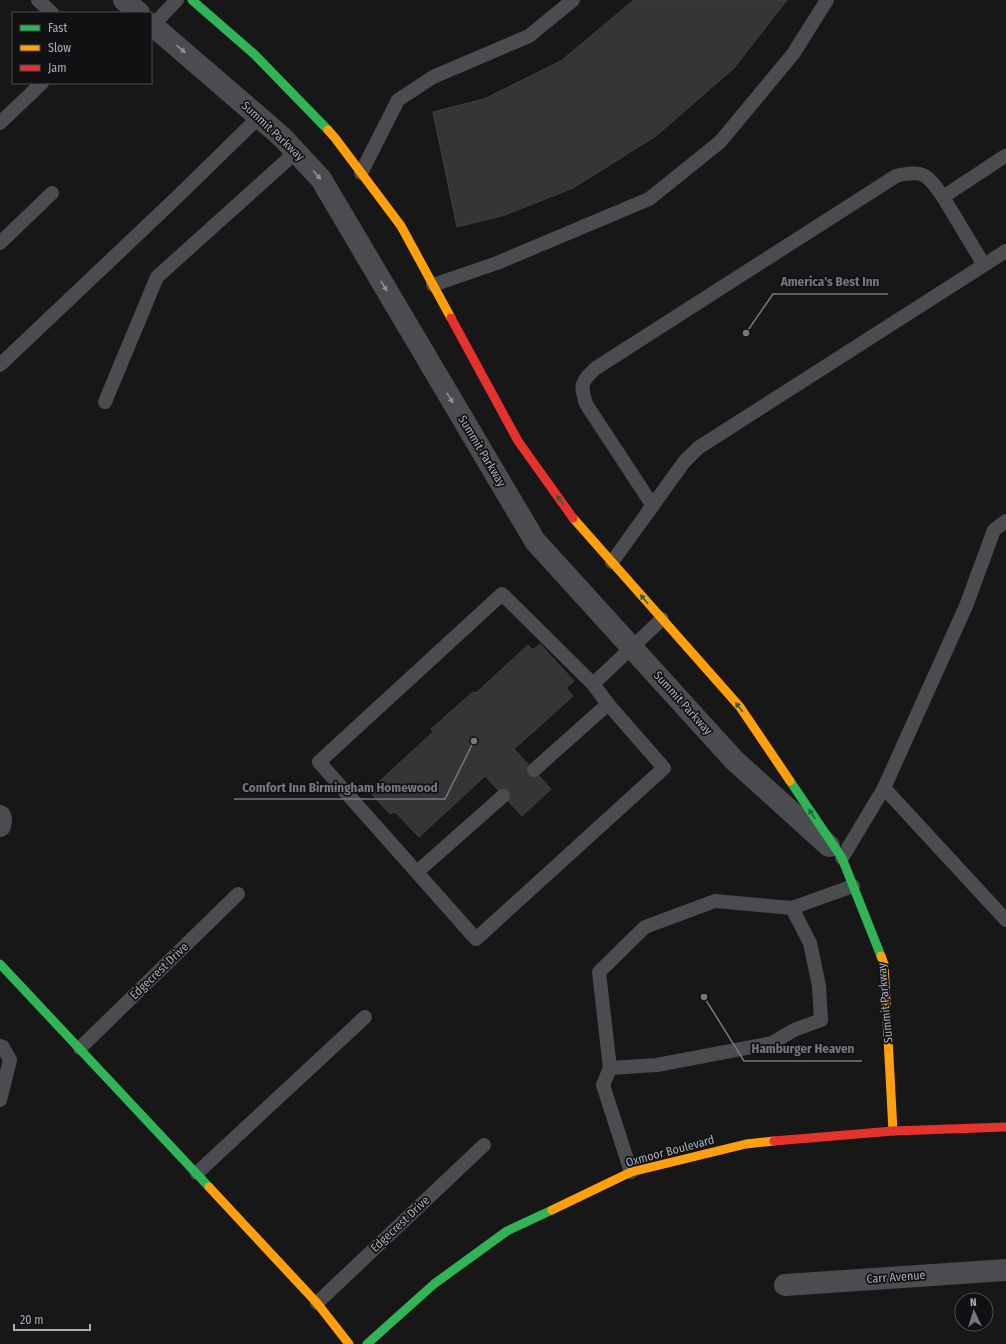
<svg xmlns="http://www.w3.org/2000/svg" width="1006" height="1344" font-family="'Fira Sans Condensed',sans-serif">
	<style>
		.building { fill: #353536; stroke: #3f4043 }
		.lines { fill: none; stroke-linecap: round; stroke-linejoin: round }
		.lane { stroke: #4b4c50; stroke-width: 14 }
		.street { stroke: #4b4c50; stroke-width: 22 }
		.fast { stroke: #30b455; stroke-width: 9 }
		.slow { stroke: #ff9f0a; stroke-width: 9 }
		.jam { stroke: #e5322d; stroke-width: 9 }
		.oneway { fill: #8c9099 }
		.oneway2 { fill: #206234 }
		.labels { text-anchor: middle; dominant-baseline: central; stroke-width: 3.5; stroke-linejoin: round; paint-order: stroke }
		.street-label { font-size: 12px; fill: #a8adb8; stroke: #111113 }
		.leader { fill: none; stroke: #757880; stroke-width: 1.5 }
		.callout-dot { fill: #757880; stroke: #111113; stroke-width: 1.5 }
		.callout-label { font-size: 13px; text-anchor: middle; font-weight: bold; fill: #757880; stroke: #111113; stroke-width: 3.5; stroke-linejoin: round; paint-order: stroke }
	</style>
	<rect width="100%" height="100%" fill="#171717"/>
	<g class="building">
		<polygon points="634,0 787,0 734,68 656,136 573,188 505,215 457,227 433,112 484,99 561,61"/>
		<polygon points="540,644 574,681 566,688 573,696 514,749 551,789 522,816 485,776 419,837 395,812 390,814 369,791 433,732 431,729 473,692 476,693 528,645 533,650"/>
	</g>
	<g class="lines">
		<g class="lane">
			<polyline points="38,0 52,13"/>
			<polyline points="153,25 177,0"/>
			<polyline points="0,123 42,83"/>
			<polyline points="361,173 398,100 433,77 529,36 573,0"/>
			<polyline points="943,197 984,265"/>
			<polyline points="0,243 52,193"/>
			<polyline points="433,285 497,263 649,199 720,142 793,54 827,0"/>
			<polyline points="0,365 174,200 259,117"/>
			<polyline points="105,402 157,277 296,152"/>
			<path d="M653,506L586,404C580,384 581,382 596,368L896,176C924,169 928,175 943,197L1005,156L1006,157"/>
			<polyline points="612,562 684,462 698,448 1006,251"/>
			<polyline points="593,684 608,704 664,768 476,939 319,762 502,594 593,684 662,619"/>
			<polyline points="534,770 608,704"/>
			<polyline points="884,788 966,606 994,530 1006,521"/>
			<polyline points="842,858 884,788 1006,920"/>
			<polyline points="417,872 503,796"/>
			<polyline points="0,1046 3,1047 10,1060 0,1100"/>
			<polyline points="80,1048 238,894"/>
			<polyline points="610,1068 599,972 645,927 715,901 792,908"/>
			<polyline points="631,1172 603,1085 610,1068 657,1065 772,1043 794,1030 821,1020 819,986 810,943 792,908 853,886"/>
			<polyline points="197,1173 365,1017"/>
			<polyline points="317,1303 484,1145"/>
		</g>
		<g class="street">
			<polyline points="124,0 139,13"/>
			<polyline points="151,24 282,137 321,179 535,541 734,760 829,846"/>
			<polyline points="0,816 1,819 0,826"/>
			<polyline points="785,1285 1006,1270"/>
		</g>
		<g class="fast">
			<polyline points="192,0 254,54 328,130"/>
			<polyline points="790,781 842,858 881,956"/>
			<polyline points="0,964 209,1187"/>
			<polyline points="367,1344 434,1284 507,1231 552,1210"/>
		</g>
		<g class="slow">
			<polyline points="328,130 335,138 401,226 451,318"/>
			<polyline points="573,518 740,707 790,781"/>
			<polyline points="881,956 884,964 893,1131"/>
			<polyline points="209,1187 317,1303 349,1344"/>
			<polyline points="552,1210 631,1172 746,1144 774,1141"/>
		</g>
		<g class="jam">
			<polyline points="451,318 518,441 573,518"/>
			<polyline points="774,1141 893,1131 1006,1127"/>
		</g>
	</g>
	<defs><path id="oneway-solid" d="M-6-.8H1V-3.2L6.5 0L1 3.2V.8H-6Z"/></defs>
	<g class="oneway">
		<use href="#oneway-solid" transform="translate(181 49) rotate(41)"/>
		<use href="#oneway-solid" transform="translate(317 175) rotate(49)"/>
		<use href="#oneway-solid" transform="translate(384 286) rotate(59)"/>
		<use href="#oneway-solid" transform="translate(450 398) rotate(59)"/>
	</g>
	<g class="oneway2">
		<use href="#oneway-solid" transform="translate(560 500) rotate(-125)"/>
		<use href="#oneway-solid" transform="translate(644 599) rotate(-131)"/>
		<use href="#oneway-solid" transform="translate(739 707) rotate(-128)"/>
		<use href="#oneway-solid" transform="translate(812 814) rotate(-124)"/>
	</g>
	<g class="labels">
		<g class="street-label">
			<text transform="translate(273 131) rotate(43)">Summit Parkway</text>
			<text transform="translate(482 451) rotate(59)">Summit Parkway</text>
			<text transform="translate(683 703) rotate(48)">Summit Parkway</text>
			<text transform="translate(159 971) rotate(-44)">Edgecrest Drive</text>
			<text transform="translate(885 1003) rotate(-95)">Summit Parkway</text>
			<text transform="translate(670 1151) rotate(-15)">Oxmoor Boulevard</text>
			<text transform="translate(400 1224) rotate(-43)">Edgecrest Drive</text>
			<text transform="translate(896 1277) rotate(-4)">Carr Avenue</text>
		</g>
	</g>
	<path class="leader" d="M746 333L773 294H888M474 741L445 799H234M704 997L744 1061H862"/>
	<g class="callout-dot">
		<circle cx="746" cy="333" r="4"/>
		<circle cx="474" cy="741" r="4"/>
		<circle cx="704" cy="997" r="4"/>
	</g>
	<g class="callout-label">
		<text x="830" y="286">America's Best Inn</text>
		<text x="340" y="792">Comfort Inn Birmingham Homewood</text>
		<text x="803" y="1053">Hamburger Heaven</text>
	</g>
	<rect x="12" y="12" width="140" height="72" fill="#111113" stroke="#4d4f55"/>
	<rect x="20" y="25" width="20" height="6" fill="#30b455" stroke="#4d4f55"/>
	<text x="48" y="32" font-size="12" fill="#a8adb8">Fast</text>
	<rect x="20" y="45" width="20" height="6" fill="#ff9f0a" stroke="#4d4f55"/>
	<text x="48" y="52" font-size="12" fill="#a8adb8">Slow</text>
	<rect x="20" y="65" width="20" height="6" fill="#e5322d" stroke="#4d4f55"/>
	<text x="48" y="72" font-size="12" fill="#a8adb8">Jam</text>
	<g transform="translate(974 1312) rotate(356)"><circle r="19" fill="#111113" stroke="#4d4f55"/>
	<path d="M0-3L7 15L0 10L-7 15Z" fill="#757880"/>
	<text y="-6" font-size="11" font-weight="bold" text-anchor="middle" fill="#a8adb8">N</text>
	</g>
	<path d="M14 1324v6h76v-6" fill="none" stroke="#a8adb8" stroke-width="2"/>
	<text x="20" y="1324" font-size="12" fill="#a8adb8" stroke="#111113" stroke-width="3" paint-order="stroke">20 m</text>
</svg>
